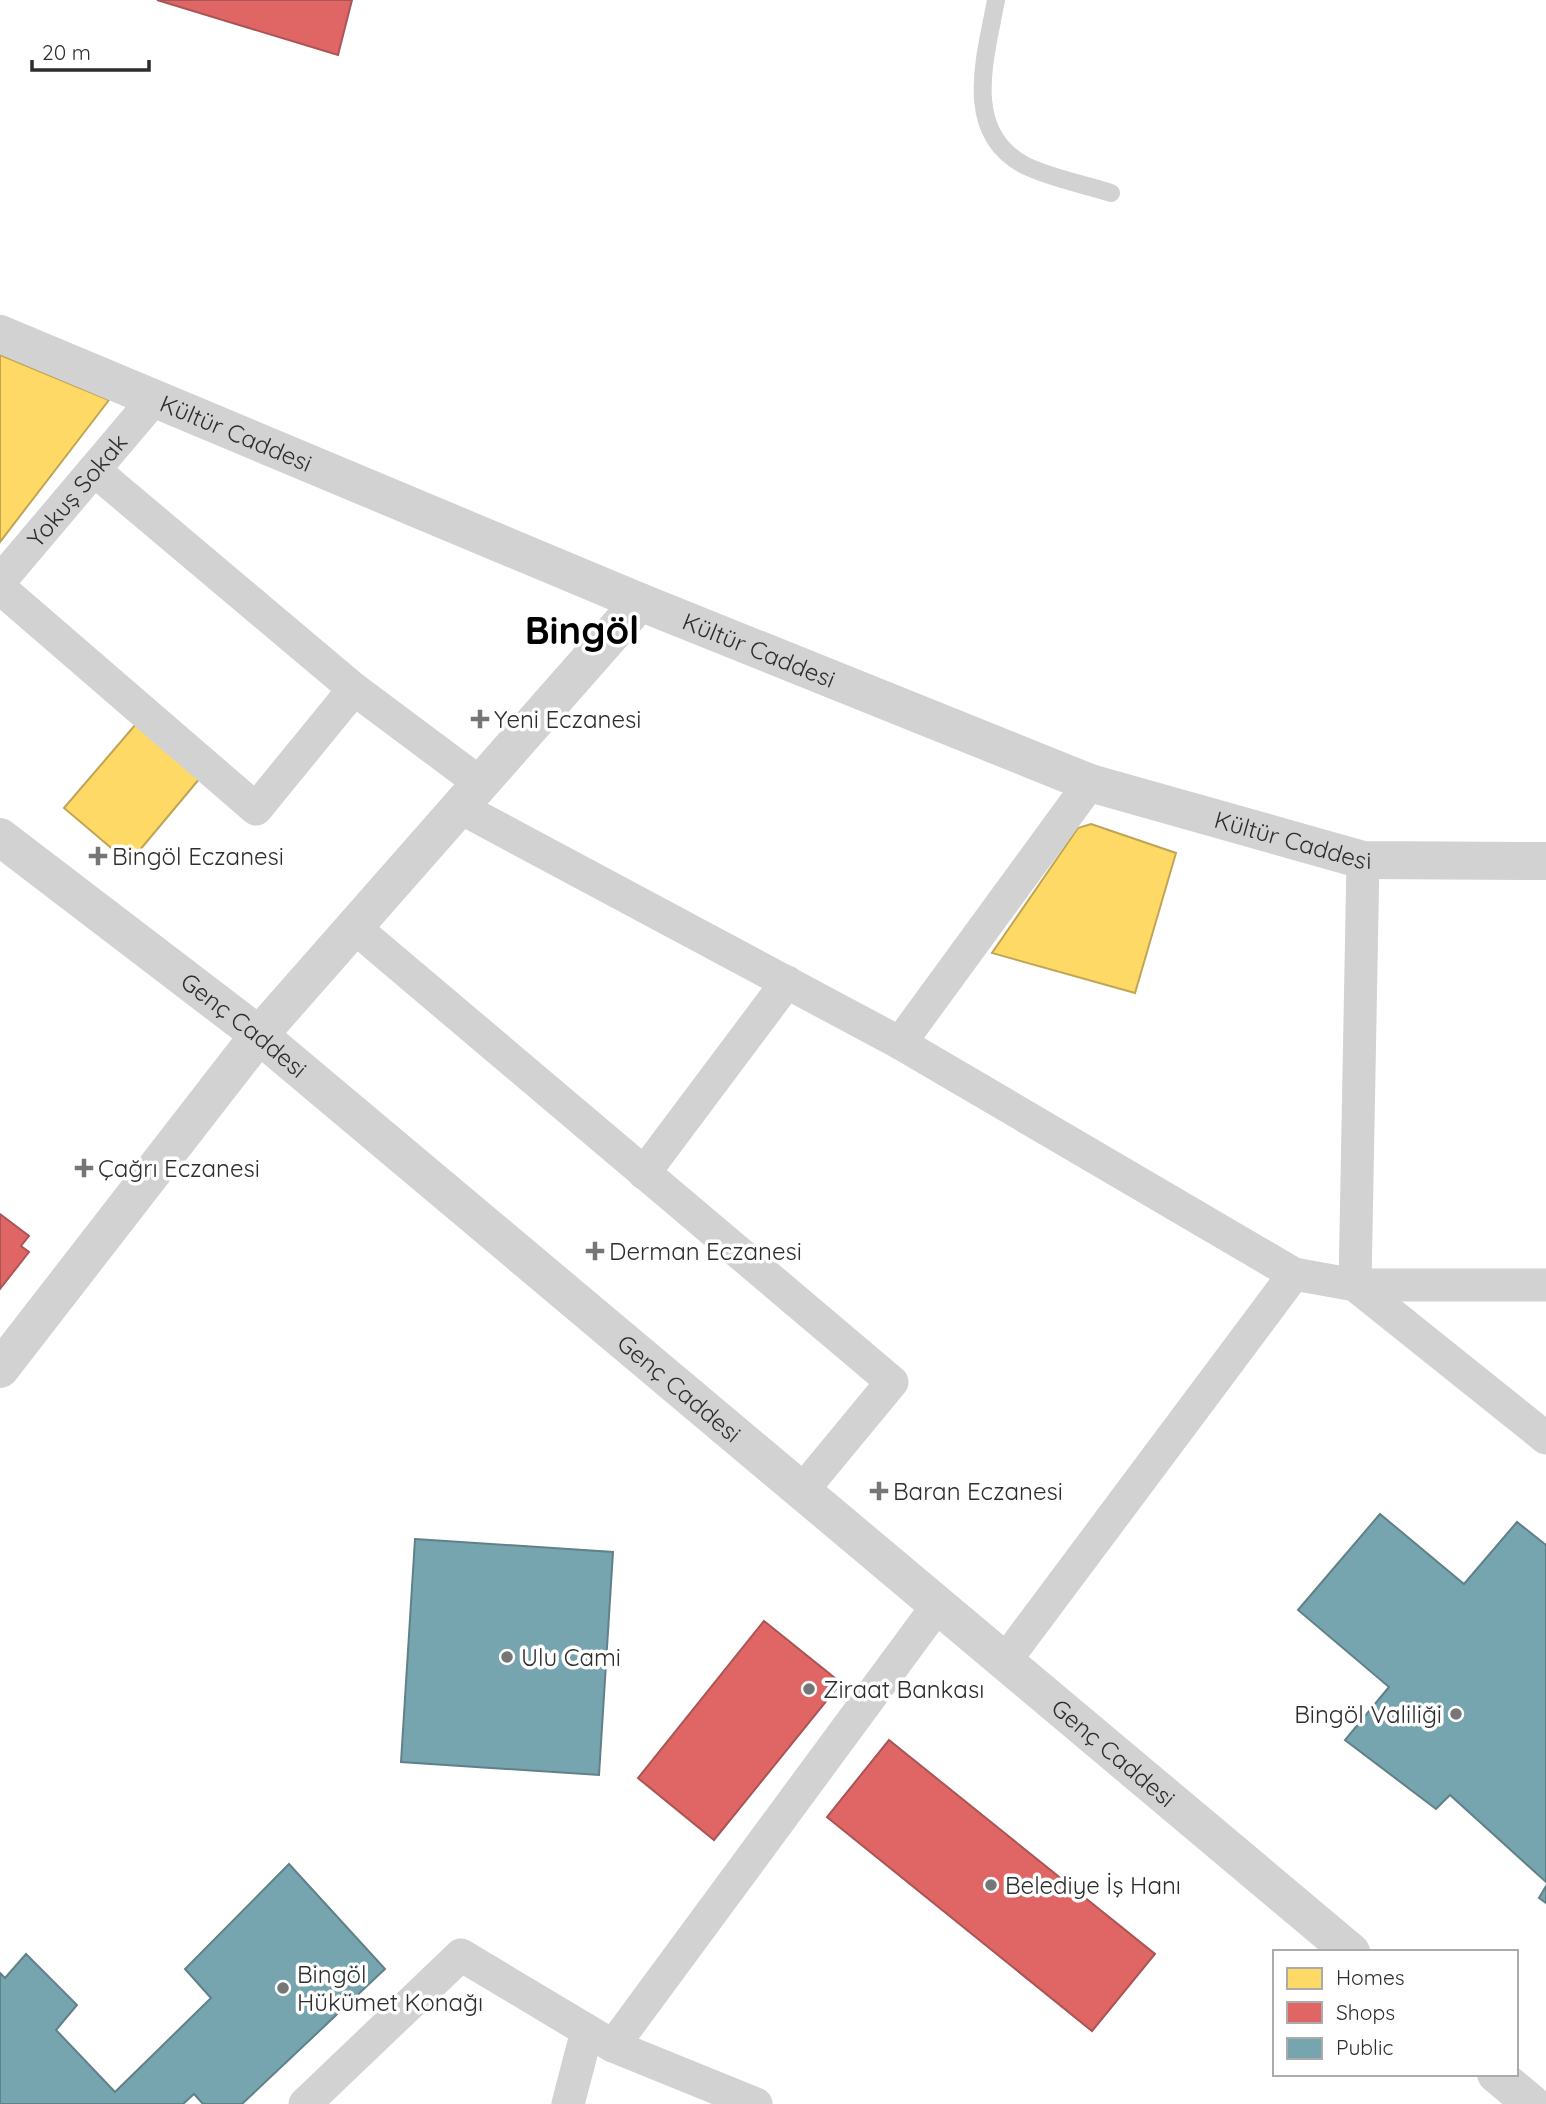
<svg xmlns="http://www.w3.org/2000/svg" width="1546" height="2104" font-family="Quicksand,sans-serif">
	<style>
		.homes { fill: #ffd966; stroke: #c0a555; stroke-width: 2 }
		.shops { fill: #e06666; stroke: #a55; stroke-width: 2 }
		.public { fill: #76a5af; stroke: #608188; stroke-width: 2 }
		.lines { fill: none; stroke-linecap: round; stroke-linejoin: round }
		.service { stroke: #d2d2d2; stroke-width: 18 }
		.minor { stroke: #d2d2d2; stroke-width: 33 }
		.tertiary { stroke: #d2d2d2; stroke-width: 38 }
		.poi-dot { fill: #767676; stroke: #fff; stroke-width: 2.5 }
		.labels { text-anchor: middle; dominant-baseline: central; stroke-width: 7; stroke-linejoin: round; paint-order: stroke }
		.street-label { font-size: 24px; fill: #2d2d2d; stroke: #fff }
		.poi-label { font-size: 24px; fill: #2d2d2d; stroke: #fff; text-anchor: start }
		.town-label { font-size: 38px; font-weight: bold; fill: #000; stroke: #fff }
	</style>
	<rect width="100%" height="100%" fill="#fff"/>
	<g class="homes">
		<polygon points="0,355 109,400 0,542"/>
		<polygon points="136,724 200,778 129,863 64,808"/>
		<polygon points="1091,824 1176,853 1135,993 992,953 1078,828"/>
	</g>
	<g class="shops">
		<polygon points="157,0 352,0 338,55"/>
		<polygon points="0,1214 29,1236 21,1246 29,1252 0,1289"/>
		<polygon points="764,1621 841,1683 714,1840 638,1778"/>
		<polygon points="889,1740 1155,1954 1092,2031 827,1817"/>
	</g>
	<g class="public">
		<polygon points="1380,1514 1464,1584 1517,1522 1546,1545 1546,1882 1450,1795 1436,1809 1345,1740 1389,1687 1298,1610"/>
		<polygon points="415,1539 613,1552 599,1775 401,1762"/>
		<polygon points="289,1864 385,1969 242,2104 203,2104 194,2094 183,2104 0,2104 0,1973 5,1978 26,1954 77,2005 56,2030 115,2092 211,1998 185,1969"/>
		<polygon points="1546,1886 1546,1903 1539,1898"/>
	</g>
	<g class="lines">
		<path class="service" d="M996,0C986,56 961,131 1024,165C1050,178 1083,184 1111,193"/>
		<g class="minor">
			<polyline points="94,470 354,689 480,783"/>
			<path id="s1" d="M0,581L154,399"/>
			<polyline points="0,588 256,809 354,689"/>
			<polyline points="459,807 900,1043 1294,1274 1355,1285 1546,1438"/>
			<polyline points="1363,860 1355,1285 1546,1285"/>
			<polyline points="354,927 892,1382 802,1491"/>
			<polyline points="900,1043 1090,783"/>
			<polyline points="644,1173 787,982"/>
			<polyline points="1005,1661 1294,1274"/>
			<polyline points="613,2046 938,1605"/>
			<polyline points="305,2104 461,1955 613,2046 756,2104"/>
			<polyline points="568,2104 587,2031"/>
		</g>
		<g class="tertiary">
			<path id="s2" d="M0,334L640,602L1090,783L1363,860L1546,861"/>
			<path id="s3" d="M0,837L259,1035L1351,1952"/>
			<polyline points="0,1369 259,1035 640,602"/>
			<polyline points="1496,2074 1532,2104"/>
		</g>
	</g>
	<g class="poi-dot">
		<path d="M476.5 708.5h7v7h7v7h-7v7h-7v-7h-7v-7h7z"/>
		<path d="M94.5 845.5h7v7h7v7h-7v7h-7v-7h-7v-7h7z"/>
		<path d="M80.5 1157.5h7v7h7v7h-7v7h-7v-7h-7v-7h7z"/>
		<path d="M591.5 1240.5h7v7h7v7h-7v7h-7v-7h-7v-7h7z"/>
		<path d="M875.5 1480.5h7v7h7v7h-7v7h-7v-7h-7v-7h7z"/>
		<circle cx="507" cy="1657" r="7"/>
		<circle cx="809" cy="1689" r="7"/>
		<circle cx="1456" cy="1714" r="7"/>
		<circle cx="991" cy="1885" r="7"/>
		<circle cx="283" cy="1988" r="7"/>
	</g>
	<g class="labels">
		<g class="street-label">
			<text stroke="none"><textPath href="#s2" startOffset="256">Kültür Caddesi</textPath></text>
			<text stroke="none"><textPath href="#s1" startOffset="119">Yokuş Sokak</textPath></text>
			<text stroke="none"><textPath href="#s2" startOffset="822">Kültür Caddesi</textPath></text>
			<text stroke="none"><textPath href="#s2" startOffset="1390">Kültür Caddesi</textPath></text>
			<text stroke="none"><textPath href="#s3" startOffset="308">Genç Caddesi</textPath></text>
			<text stroke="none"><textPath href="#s3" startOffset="875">Genç Caddesi</textPath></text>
			<text stroke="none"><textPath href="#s3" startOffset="1442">Genç Caddesi</textPath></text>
		</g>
		<g class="poi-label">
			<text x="494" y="719">Yeni Eczanesi</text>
			<text x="112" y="856">Bingöl Eczanesi</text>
			<text x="98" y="1168">Çağrı Eczanesi</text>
			<text x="609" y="1251">Derman Eczanesi</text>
			<text x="893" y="1491">Baran Eczanesi</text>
			<text x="521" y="1657">Ulu Cami</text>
			<text x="823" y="1689">Ziraat Bankası</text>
			<text x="1442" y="1714" text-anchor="end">Bingöl Valiliği</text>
			<text x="1005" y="1885">Belediye İş Hanı</text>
			<text x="297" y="1974">Bingöl<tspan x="297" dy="28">Hükümet Konağı</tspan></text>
		</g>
		<g class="town-label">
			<text x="582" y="630">Bingöl</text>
		</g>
	</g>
	<rect x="1273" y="1950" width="245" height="126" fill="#ffffff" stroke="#ababab" stroke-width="2"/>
	<rect x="1287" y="1968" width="35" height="21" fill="#ffd966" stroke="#ababab" stroke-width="2"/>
	<text x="1336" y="1985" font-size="21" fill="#2d2d2d">Homes</text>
	<rect x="1287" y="2002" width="35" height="21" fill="#e06666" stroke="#ababab" stroke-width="2"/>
	<text x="1336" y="2020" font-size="21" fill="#2d2d2d">Shops</text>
	<rect x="1287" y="2038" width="35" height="21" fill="#76a5af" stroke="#ababab" stroke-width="2"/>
	<text x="1336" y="2055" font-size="21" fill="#2d2d2d">Public</text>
	<path d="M32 60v10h117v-10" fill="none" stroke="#2d2d2d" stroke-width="3.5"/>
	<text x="42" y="60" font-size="21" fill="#2d2d2d" stroke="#ffffff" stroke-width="5" paint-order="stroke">20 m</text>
</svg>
